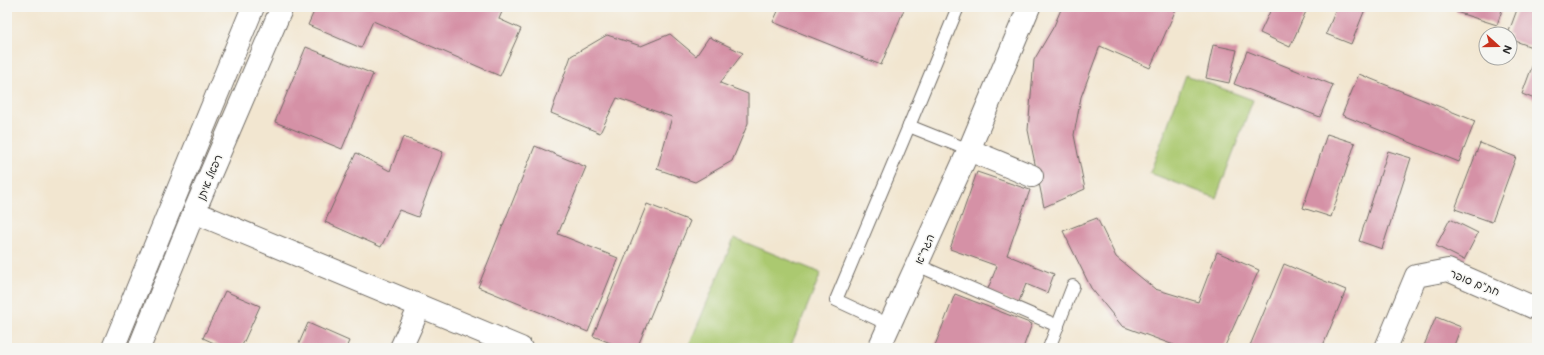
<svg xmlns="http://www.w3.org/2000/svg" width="1544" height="355" font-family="Mali,'Playpen Sans Hebrew',sans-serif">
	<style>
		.green { fill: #abc970; stroke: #6b7a4e }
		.building { fill: #d591a6 }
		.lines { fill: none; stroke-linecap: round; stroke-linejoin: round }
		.service-casing { stroke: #716c65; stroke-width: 14 }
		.minor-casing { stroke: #716c65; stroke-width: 24 }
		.secondary-casing { stroke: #716c65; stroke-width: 24 }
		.service { stroke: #fff; stroke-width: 12 }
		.minor { stroke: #fff; stroke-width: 22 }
		.secondary { stroke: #fff; stroke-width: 22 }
		.labels { text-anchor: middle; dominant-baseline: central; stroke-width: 3; stroke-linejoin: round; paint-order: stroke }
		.street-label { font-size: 11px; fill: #2b2b2b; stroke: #f6f6f2 }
	</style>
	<rect width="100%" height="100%" fill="#f6f6f2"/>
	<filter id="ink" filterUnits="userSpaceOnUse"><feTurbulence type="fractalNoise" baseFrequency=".025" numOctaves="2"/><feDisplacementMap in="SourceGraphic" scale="8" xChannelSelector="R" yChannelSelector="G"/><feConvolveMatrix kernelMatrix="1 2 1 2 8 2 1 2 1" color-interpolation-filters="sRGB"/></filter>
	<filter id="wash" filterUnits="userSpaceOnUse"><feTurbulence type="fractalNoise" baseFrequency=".012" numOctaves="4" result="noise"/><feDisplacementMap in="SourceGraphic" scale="16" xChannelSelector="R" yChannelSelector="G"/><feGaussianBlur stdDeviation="0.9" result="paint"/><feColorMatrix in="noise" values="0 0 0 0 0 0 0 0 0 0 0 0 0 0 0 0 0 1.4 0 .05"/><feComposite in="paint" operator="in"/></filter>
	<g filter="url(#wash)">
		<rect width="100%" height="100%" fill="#f2e6d0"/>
		<g class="green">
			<polygon points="1186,75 1253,100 1216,198 1150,173"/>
			<polygon points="734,238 821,273 790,348 688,348"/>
		</g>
		<g id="blocks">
			<g class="building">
				<polygon points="316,7 504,7 499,19 521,29 500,76 373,21 361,48 308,25"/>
				<polygon points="780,7 905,7 881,65 773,22"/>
				<polygon points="1062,7 1177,7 1150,68 1100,46 1081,97 1074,135 1085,189 1044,207 1028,130 1034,60 1054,26"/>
				<polygon points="1272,7 1308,7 1290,47 1260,33"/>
				<polygon points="1337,7 1366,7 1351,44 1326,34"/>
				<polygon points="1458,7 1503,7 1497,25 1456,12"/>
				<polygon points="1518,7 1537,7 1537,49 1510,39 1510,34 1508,34"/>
				<polygon points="670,34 696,56 709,37 743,53 720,83 748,94 748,123 732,161 695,182 657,169 672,117 617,98 600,133 551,113 571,56 607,35 641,46"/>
				<polygon points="1213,45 1237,50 1229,83 1206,78"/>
				<polygon points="306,47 373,74 342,149 275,122"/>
				<polygon points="1247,51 1333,85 1320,117 1234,84"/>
				<polygon points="1537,53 1537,100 1522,94"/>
				<polygon points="1359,74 1475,121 1459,162 1342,115"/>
				<polygon points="1327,134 1355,143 1331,217 1303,208"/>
				<polygon points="403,137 443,152 418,217 399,210 381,247 325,222 356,153 390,171"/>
				<polygon points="1480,143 1516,157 1492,222 1455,209"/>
				<polygon points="535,146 586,167 558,234 618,258 588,332 478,287"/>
				<polygon points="1388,151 1411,158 1382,249 1359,241"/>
				<polygon points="977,172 1030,190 1007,255 1054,274 1047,293 1026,284 1018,304 987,291 997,266 950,249"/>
				<polygon points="647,204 690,221 637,348 623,348 593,336"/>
				<polygon points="1097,218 1116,257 1155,289 1198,302 1217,252 1259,270 1224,348 1182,348 1122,326 1091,288 1063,231"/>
				<polygon points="1450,219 1478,233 1464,260 1436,246"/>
				<polygon points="1284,264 1346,290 1322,348 1249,348"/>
				<polygon points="225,291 260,306 241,348 225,348 203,338"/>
				<polygon points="955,294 1032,324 1023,348 934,348"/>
				<polygon points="1436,317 1461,327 1453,348 1423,348"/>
				<polygon points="308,323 349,341 346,348 297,348"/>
			</g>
		</g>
	</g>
	<g filter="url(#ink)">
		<use href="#blocks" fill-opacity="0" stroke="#716c65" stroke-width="1"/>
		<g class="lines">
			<g class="service-casing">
				<g id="service">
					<polyline points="909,126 958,7"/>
					<polyline points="917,265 1058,326"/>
					<polyline points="890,325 836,300 909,126 969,150"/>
					<polyline points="1049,348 1073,286"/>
				</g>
			</g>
			<g class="minor-casing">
				<g id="minor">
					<polyline points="969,150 1032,176"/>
					<polyline points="194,212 521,348"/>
					<polyline points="401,348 420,306"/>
					<polyline points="879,348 969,150 1029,7"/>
					<polyline points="1386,348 1416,276 1448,270 1537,309"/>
				</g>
			</g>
			<g class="secondary-casing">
				<g id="secondary">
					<polyline points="113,348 253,7"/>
					<polyline points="139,348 194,212 282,7"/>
				</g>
			</g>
			<use href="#service" class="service"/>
			<use href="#minor" class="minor"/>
			<use href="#secondary" class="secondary"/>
		</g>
	</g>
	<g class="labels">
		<g class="street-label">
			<text transform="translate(209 177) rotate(-67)">רפאל איתן</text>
			<text transform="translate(924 249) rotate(-66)">הגר"א</text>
			<text transform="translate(1475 282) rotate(22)">חת"ם סופר</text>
		</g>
	</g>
	<rect width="1544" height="355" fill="none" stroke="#f6f6f2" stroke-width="24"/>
	<g transform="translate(1498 46) rotate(111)"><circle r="19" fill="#f6f6f2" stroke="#a5a5a2"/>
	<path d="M0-3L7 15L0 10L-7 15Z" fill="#c8321e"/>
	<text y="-6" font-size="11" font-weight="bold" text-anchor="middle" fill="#2b2b2b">N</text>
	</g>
</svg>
